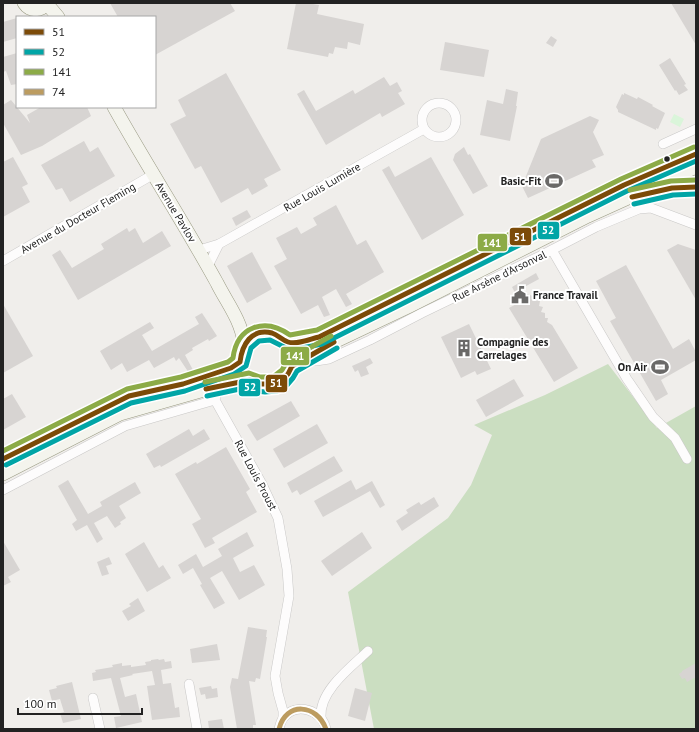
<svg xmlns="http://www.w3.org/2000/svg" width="699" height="732" font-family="'PT Sans',sans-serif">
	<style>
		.forest { fill: #cbdec1 }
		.park { fill: #daf5da }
		.building { fill: #d7d4d2 }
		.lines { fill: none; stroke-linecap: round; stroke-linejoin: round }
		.street-casing { stroke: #c9c8c7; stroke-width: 10 }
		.secondary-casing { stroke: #999a82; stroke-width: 14 }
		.street { stroke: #fdfcfc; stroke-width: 9 }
		.secondary { stroke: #f4f4ed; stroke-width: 13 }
		.bus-1-casing { stroke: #fff; stroke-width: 8 }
		.bus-2-casing { stroke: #fff; stroke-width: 8 }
		.bus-3-casing { stroke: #fff; stroke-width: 8 }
		.bus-4-casing { stroke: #fff; stroke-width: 8 }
		.bus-1 { stroke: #7c4b08; stroke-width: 5 }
		.bus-2 { stroke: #01a5a6; stroke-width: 5 }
		.bus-3 { stroke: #8cab47; stroke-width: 5 }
		.bus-4 { stroke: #bc9c60; stroke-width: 5 }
		.bus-dot { fill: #222; stroke: #fff; stroke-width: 1.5 }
		.labels { text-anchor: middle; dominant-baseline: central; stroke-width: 4; stroke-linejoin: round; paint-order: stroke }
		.poi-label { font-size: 11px; font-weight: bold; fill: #222; stroke: #fff; text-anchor: end }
		.street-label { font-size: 11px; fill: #222; stroke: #fff }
		.line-badge { stroke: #fff; stroke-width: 1.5 }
		.badge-label { font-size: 11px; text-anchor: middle; font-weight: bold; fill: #fff }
	</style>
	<rect width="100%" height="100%" fill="#f0eeeb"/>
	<polygon class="forest" points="608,364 657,428 696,406 696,729 374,729 348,592 448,518 471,485 492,435 474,425 545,395"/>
	<polygon class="park" points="674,114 684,119 680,127 670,122"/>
	<g class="building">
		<polygon points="110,3 230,3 235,11 155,55 155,17 118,17"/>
		<polygon points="296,3 307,3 319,5 317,14 364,24 360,45 348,42 347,49 335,47 333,54 329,53 328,57 287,49"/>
		<polygon points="671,3 696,3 696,45"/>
		<polygon points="17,18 17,38 3,42 3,22"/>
		<polygon points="551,36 557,40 553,47 546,43"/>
		<polygon points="445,42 489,50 484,77 440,70"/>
		<polygon points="17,53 17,84 11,85 6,71 3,72 3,57"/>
		<polygon points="670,58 686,84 684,85 688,90 679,95 676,90 675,91 659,65"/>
		<polygon points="226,73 281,170 264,179 268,186 252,195 248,188 221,203 201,166 195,169 170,124 186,116 178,100"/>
		<polygon points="384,77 390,86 397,82 402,91 398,93 405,104 382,117 380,113 326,145 297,94 304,90 316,111 353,90 355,94"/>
		<polygon points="506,89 518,92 516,106 517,106 510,141 480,135 487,100 503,104"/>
		<polygon points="624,93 637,99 638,97 653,105 652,106 665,113 658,129 656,128 656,130 618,112 618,110 616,107 622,94 624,95"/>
		<polygon points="11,100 30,123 27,115 41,107 87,107 91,116 42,146 21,155 3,123 3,105"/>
		<polygon points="590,116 599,120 593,132 604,155 592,160 596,167 528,198 522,186 541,139"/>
		<polygon points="84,141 90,152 98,147 115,176 70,202 62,188 56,190 41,165"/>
		<polygon points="464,147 468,155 470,154 488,186 473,194 453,160 455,154"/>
		<polygon points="13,157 28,184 22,187 30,202 3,217 3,162"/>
		<polygon points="431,157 464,215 422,240 382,170 389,166 395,177"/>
		<polygon points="336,205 357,245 366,240 384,272 346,294 352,304 346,307 336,289 322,297 330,315 324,317 318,305 301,314 274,266 287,259 276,238 297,227 301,234 317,225 313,218"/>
		<polygon points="247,210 251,217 236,226 232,218"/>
		<polygon points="127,228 129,232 135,228 143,243 162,231 171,246 78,300 52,255 60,250 72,268 104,249 101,244"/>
		<polygon points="678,244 696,250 696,300 667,250"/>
		<polygon points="252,252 272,289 247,303 227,266"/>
		<polygon points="626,265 673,349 689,339 696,352 696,360 661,380 668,394 656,401 610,321 616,318 596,281"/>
		<polygon points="536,273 539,279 517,291 536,297 536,300 540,301 539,306 543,307 541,312 545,313 545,318 548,318 547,322 552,325 578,368 554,382 509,308 520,302 512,287"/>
		<polygon points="3,304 33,356 3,373"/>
		<polygon points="202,313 217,336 209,341 208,339 192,348 193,350 185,355 193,370 189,373 179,358 176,361 174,357 154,368 149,360 127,372 122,363 111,370 100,351 150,322 154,328 142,335 152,351 199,324 195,317"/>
		<polygon points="469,324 491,369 477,375 475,371 461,378 441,337"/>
		<polygon points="370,358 373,363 366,367 369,374 361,377 358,370 355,372 352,366"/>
		<polygon points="514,379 524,396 486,417 476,400"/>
		<polygon points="12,394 26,417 3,430 3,399"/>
		<polygon points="291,401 300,416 257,441 247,425"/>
		<polygon points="317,424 328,443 284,468 273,449"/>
		<polygon points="189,429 193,436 204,429 210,439 161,467 160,465 154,468 146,454"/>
		<polygon points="226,447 250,489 246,492 257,512 212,538 215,543 205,548 192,524 201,519 175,474 196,462 197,464"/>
		<polygon points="334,456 343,471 300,495 297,490 292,493 287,483"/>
		<polygon points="68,480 88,514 102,506 100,502 135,482 141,493 119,506 126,518 120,522 121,524 115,528 107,516 94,523 103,539 97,543 87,525 76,531 72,524 77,520 58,486"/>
		<polygon points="351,480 356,490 372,481 385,505 380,508 370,491 323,517 314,501"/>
		<polygon points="434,497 439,506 402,531 396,521 408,513 406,510 419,502 421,505"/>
		<polygon points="247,532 254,546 233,558 240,572 254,565 265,585 239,600 222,571 210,578 225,603 214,609 200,585 202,584 193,568 183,574 178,565 196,554 203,567 222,556 218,549"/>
		<polygon points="362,532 372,548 332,576 321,561"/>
		<polygon points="3,541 20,570 8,577 11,582 3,586"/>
		<polygon points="144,542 159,568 163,565 171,578 147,592 125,554"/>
		<polygon points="109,557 112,564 106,566 109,574 102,576 97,562"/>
		<polygon points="138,598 145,611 128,621 122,611 131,606 129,604"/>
		<polygon points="248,627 267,630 266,637 267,637 260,679 256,678 255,682 249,681 256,725 253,725 253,729 237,729 230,687 232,678 238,679"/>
		<polygon points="217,644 220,660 192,663 190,649"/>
		<polygon points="158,659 159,660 164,659 165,662 171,661 172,668 161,670 163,684 171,683 175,708 179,707 180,717 152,720 147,686 155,685 152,671 132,674 133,675 120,678 125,697 136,694 142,722 116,728 114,717 121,716 111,678 93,681 92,673 96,672 95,670 113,667 112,665 122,663 122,666 131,665 131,667 146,665 145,662 151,661 151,660"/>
		<polygon points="696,663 696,677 687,682 685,678 682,679 679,674 682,672 682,671"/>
		<polygon points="72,682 81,719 63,723 60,713 64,712 60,699 52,701 49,690 57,688 56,686"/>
		<polygon points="211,686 212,689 217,688 218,697 206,699 205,694 201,695 199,688"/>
		<polygon points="355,688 372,693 365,721 348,716"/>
		<polygon points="222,719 224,729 209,729 208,721"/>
	</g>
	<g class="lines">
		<g class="street-casing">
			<g id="street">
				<circle cx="439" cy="120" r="17"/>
				<polyline points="663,144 696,129"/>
				<polyline points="199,250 219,244 424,129"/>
				<polyline points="552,250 627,379 653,417 675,438 687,459"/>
				<polyline points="3,261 154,174"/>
				<polyline points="208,266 219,244"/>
				<polyline points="303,360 316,361 329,359 370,340 422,313 540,256 596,227 639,209 651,208 696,225"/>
				<polyline points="218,386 215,400 262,484 278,518 287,569 289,596 275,676 278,693 283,711 283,718"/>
				<polyline points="3,490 125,426 215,400"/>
				<polyline points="189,684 197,729"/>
				<polyline points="93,698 100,729"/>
				<path d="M321,717C319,691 351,667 368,651"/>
				<path d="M279,729C280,725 281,720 284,717C297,702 322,710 326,729"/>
			</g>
		</g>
		<g class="secondary-casing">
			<g id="secondary">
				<path d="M24,3C30,12 41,12 47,3"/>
				<polyline points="47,4 58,17"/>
				<path d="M114,107C147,166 184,223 217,283C227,303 241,320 244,343"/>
				<circle cx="266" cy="358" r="27"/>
				<polyline points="288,342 296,342 319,337 624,185 646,178 687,171 696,167"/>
				<polyline points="292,366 330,344 408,307 588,216 630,197 653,191 688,187 696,187"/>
				<polyline points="3,459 25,447 129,396 183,384 231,368 240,362"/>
				<polyline points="3,474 120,414 218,386 250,380"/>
			</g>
		</g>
		<use href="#street" class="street"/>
		<use href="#secondary" class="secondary"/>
		<g class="bus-1-casing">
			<g id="bus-1">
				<polyline points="632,197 672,188 696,187"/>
				<polyline points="206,389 250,380 258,384 275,384 282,380 288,374 292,366 334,342"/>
				<path d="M3,459L129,396L183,384L231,368L240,362C242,345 251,328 272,333C278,335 282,340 288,342C297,345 310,339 319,337L624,185L696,154"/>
			</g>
		</g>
		<g class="bus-2-casing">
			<g id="bus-2">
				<polyline points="634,204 673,195 696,194"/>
				<polyline points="207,396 249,387 256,391 265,392 277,391 287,385 293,378 297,371 337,348"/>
				<polyline points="6,465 131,403 185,391 234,374 246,366 251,348 259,341 270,340 288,349 297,349 322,344 627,191 696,161"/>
			</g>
		</g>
		<g class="bus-3-casing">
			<g id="bus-3">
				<polyline points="630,190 671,181 696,180"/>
				<polyline points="205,382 249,373 260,377 273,377 282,370 288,360 331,336"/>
				<path d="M3,451L127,389L181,377L228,362L233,358C237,326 265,317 290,335L317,330L621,179L694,147"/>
			</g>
		</g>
		<g class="bus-4-casing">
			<path id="bus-4" d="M279,729C286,701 317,704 326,729"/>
		</g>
		<use href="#bus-1" class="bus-1"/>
		<use href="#bus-2" class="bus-2"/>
		<use href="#bus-3" class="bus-3"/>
		<use href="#bus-4" class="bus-4"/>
	</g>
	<defs>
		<g id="stadium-bare" transform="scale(1.38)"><path d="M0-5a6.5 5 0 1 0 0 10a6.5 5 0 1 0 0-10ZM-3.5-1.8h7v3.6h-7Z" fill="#6a6968" stroke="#fff" stroke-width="2.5" paint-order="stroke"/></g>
		<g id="civic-bare" transform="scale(1.38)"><path d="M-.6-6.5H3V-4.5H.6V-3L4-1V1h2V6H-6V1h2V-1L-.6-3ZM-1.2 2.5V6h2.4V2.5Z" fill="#6a6968" stroke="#fff" stroke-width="2.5" paint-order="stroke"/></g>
		<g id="building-bare" transform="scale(1.38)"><path d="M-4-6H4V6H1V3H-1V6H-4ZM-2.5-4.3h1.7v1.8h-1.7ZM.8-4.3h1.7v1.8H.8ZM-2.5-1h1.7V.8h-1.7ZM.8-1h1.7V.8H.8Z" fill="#6a6968" stroke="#fff" stroke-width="2.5" paint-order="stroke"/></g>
	</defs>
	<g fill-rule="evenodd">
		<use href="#stadium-bare" x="554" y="181"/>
		<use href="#civic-bare" x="520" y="295"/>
		<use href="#building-bare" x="464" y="348"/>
		<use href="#stadium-bare" x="660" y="367"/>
	</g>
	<circle class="bus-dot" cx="667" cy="159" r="3.5"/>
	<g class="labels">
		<g class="poi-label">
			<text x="541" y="181">Basic-Fit</text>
			<text x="533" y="295" text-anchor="start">France Travail</text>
			<text x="477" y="342" text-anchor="start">Compagnie des<tspan x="477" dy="13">Carrelages</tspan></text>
			<text x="647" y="367">On Air</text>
		</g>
		<g class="street-label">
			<text transform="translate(322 187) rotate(-30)">Rue Louis Lumière</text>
			<text transform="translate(176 212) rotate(59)">Avenue Pavlov</text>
			<text transform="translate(78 218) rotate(-30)">Avenue du Docteur Fleming</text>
			<text transform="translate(499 276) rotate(-26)">Rue Arsène d'Arsonval</text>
			<text transform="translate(256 475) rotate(62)">Rue Louis Proust</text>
		</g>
	</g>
	<g class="line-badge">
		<rect x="537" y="221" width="23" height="19" rx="4" fill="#01a5a6"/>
		<rect x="509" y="227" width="23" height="19" rx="4" fill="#7c4b08"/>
		<rect x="477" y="233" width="31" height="19" rx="4" fill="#8cab47"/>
		<rect x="280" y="346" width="30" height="20" rx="4" fill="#8cab47"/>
		<rect x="265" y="374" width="23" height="19" rx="4" fill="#7c4b08"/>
		<rect x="238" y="378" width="23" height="19" rx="4" fill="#01a5a6"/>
	</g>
	<g class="badge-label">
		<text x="548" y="234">52</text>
		<text x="520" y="241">51</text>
		<text x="492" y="247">141</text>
		<text x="295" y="360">141</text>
		<text x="276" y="387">51</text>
		<text x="250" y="391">52</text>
	</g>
	<rect width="699" height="732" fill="none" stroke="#222222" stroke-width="8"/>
	<rect x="16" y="16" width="140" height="92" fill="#ffffff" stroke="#a7a7a7"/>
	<rect x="24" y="29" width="20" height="6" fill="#7c4b08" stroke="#a7a7a7"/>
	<text x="52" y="36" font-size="12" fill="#222222">51</text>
	<rect x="24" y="49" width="20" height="6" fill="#01a5a6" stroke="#a7a7a7"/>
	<text x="52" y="56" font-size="12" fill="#222222">52</text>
	<rect x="24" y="69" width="20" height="6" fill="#8cab47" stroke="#a7a7a7"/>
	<text x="52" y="76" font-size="12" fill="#222222">141</text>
	<rect x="24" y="89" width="20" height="6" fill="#bc9c60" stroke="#a7a7a7"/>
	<text x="52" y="96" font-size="12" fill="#222222">74</text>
	<path d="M18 708v6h124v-6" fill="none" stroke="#222222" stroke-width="2"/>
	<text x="24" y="708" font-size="12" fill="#222222" stroke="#ffffff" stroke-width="3" paint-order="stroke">100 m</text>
</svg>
